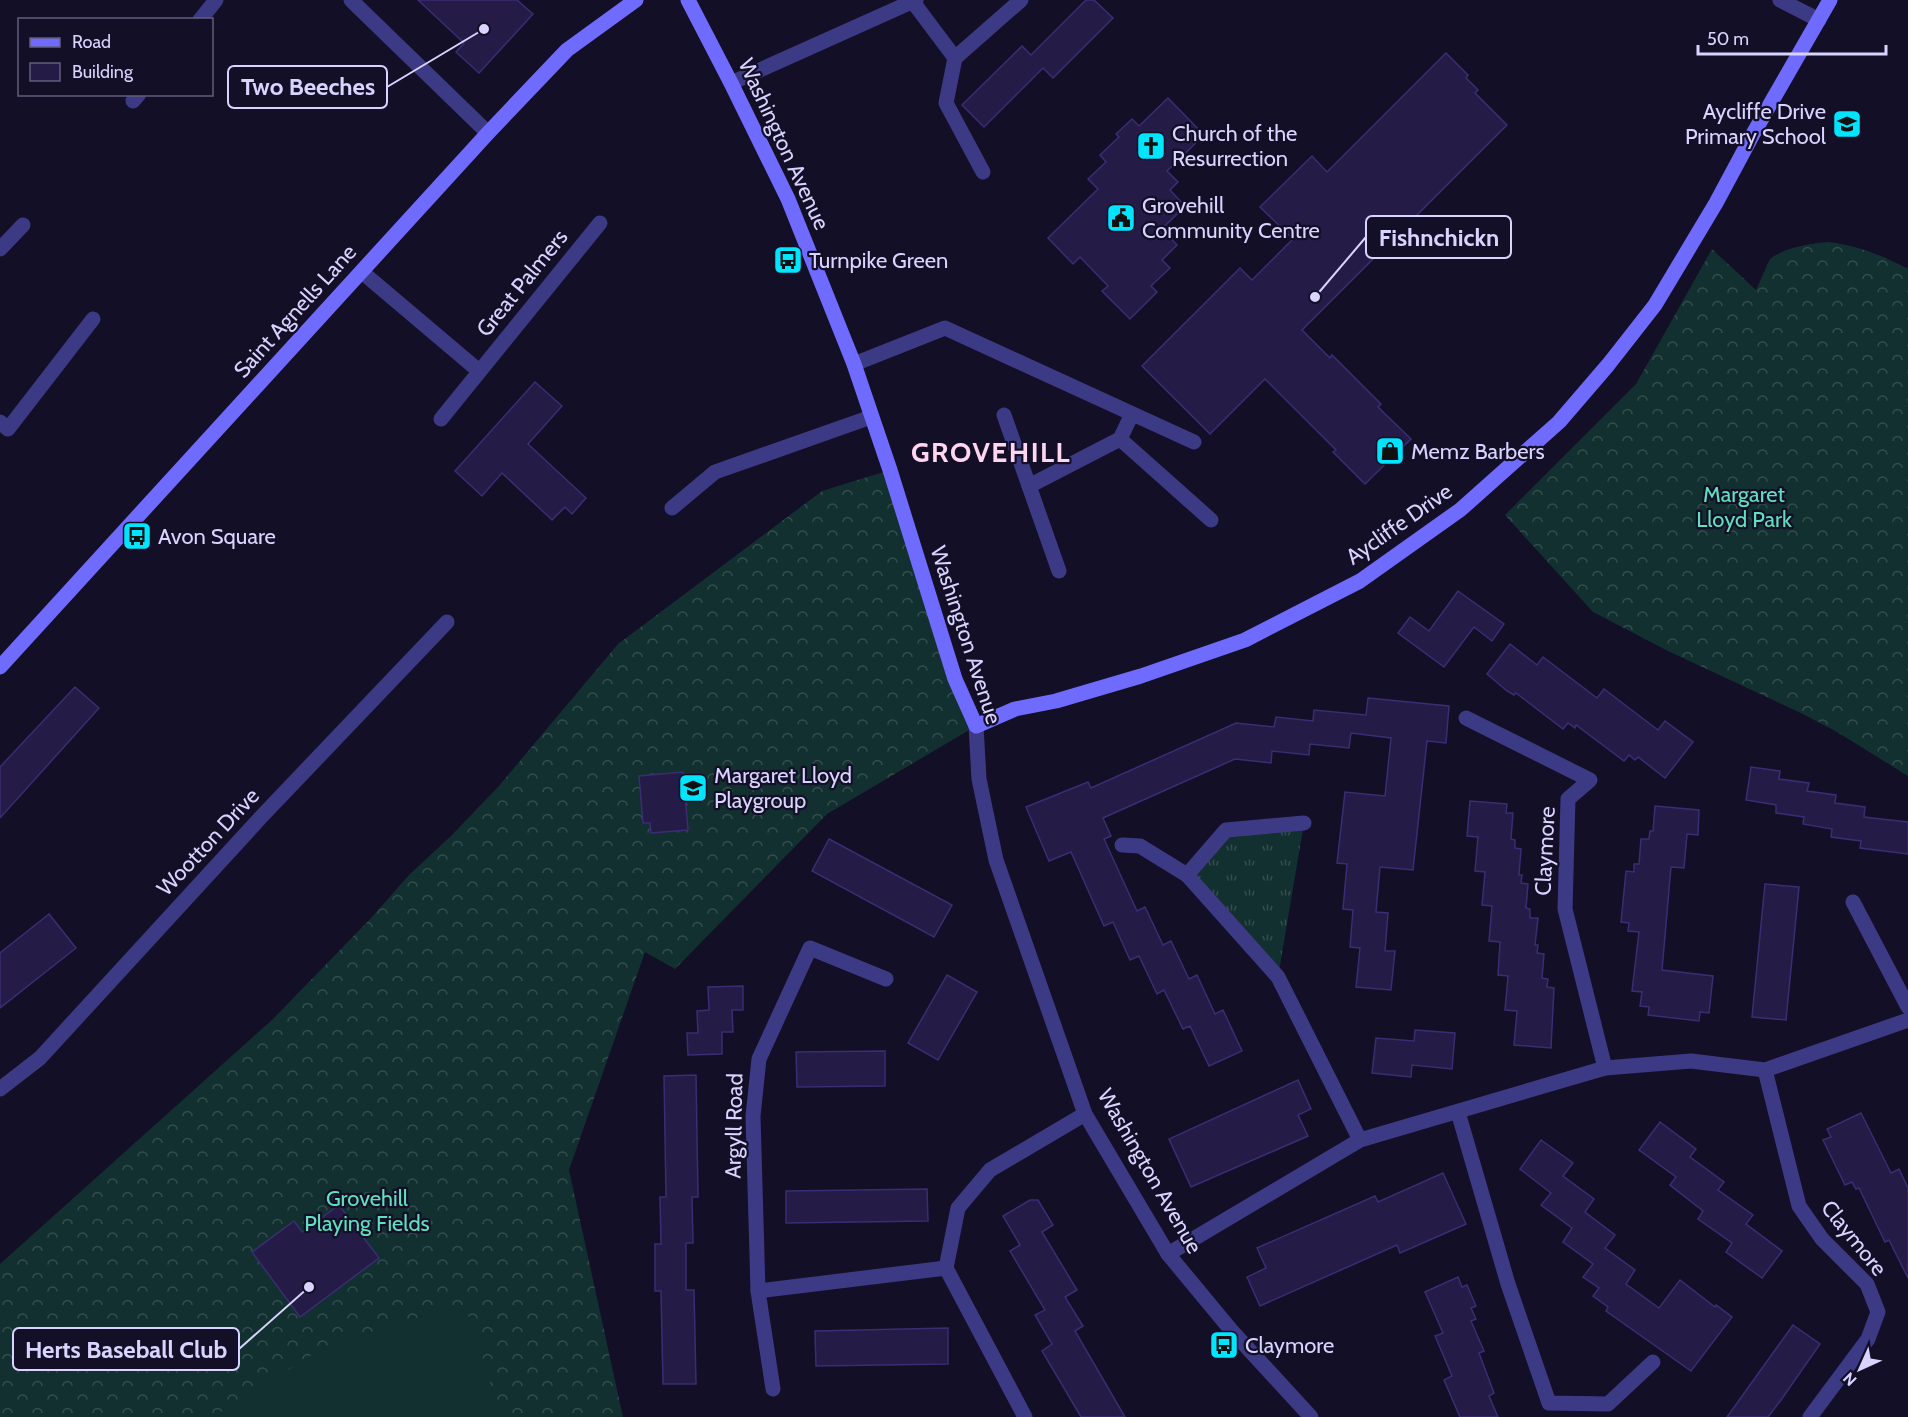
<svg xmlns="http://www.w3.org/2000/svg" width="1908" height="1417" font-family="Cabin,sans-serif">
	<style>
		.grass { fill: url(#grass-tufts) }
		.forest { fill: url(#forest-crowns) }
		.pitch { fill: #12302f }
		.building { fill: #241b47; stroke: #3b2d73; stroke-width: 1.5 }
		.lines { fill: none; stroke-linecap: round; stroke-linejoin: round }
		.street { stroke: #3d3a85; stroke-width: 15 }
		.secondary { stroke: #6f6bff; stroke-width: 15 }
		.labels { text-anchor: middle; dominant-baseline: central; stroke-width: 4.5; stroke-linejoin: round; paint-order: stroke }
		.poi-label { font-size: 22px; fill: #d9d4ff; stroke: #130f26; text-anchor: start }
		.street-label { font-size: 22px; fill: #d9d4ff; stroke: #130f26 }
		.park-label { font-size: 22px; fill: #5fe0c0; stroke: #130f26 }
		.district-label { font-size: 28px; font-weight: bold; letter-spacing: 1.5px; fill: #ffd6f0; stroke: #130f26 }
		.leader { fill: none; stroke: #d9d4ff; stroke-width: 2 }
		.callout-dot { fill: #d9d4ff; stroke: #130f26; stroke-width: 2 }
		.callout { fill: #130f26; stroke: #d9d4ff; stroke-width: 2 }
		.callout-label { font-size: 24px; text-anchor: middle; font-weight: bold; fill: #d9d4ff }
	</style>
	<defs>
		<pattern id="grass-tufts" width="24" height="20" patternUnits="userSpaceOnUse" patternTransform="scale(1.5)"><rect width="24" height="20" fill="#12302f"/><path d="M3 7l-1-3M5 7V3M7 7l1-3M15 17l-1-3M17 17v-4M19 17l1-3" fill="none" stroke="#344d4e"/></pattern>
		<pattern id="forest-crowns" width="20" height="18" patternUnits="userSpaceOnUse" patternTransform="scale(1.5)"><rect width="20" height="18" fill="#12302f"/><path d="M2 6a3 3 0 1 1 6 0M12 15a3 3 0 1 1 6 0" fill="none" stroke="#344d4e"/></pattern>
	</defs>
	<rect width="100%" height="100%" fill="#130f26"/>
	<polygon class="grass" points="1304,823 1278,977 1187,875 1226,830"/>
	<g class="forest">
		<path d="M1827,242C1856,245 1882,255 1908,269V776L1837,732L1805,715L1668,651L1593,612L1505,515L1636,384L1712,249L1756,290L1770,259C1786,247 1808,244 1827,242Z"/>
		<polygon points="890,470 976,726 827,814 675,969 645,952 569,1170 623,1417 0,1417 0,1264 273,1019 372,917 409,875 451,836 498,787 618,644 822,491"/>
	</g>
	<polygon class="pitch" points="452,1307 471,1318 500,1417 213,1417 326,1346"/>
	<g class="building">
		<polygon points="418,0 517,0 533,14 479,73 456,52 464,43"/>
		<polygon points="1086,0 1094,0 1113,18 1053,78 1043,68 984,127 962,105 1022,46 1031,55"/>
		<polygon points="1446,53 1468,75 1466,78 1478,90 1475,93 1507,125 1302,330 1330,358 1332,355 1381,404 1378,407 1411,439 1365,484 1333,452 1336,450 1265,379 1210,434 1142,366 1240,268 1252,280 1293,239 1260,207 1312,156 1327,172"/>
		<polygon points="1168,98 1204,135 1167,171 1178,182 1170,190 1185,206 1162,229 1177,245 1162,260 1170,268 1151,286 1157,292 1130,319 1102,291 1108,286 1080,257 1073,264 1048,238 1098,189 1088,179 1106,162 1100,155 1119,137 1116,134 1132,119 1139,126"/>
		<polygon points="535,382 562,406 528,444 586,498 572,514 565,507 552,520 502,473 482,496 455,471"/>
		<polygon points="1458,591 1504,624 1492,641 1474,627 1444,667 1398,633 1410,617 1429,631"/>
		<polygon points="1510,644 1537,665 1543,657 1597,698 1604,689 1658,730 1665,721 1693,742 1665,778 1638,757 1635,760 1629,755 1624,761 1576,725 1575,728 1568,723 1563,729 1516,693 1514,695 1507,691 1487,674"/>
		<polygon points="75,687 99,708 0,818 0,767"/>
		<polygon points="1368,698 1449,706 1446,743 1427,741 1413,870 1380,867 1376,912 1388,913 1385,951 1395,951 1391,990 1356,987 1360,948 1350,947 1353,910 1343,909 1347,864 1337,863 1345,792 1385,796 1391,738 1351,733 1349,748 1310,744 1309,755 1272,751 1271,763 1235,759 1103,818 1111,836 1104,839 1137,911 1145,907 1163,945 1171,941 1189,979 1197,975 1215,1014 1223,1010 1242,1051 1209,1066 1190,1026 1183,1029 1164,990 1157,994 1139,956 1130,960 1113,922 1104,926 1071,852 1049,861 1026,807 1088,782 1091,788 1236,723 1274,727 1276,717 1313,721 1314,710 1366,715"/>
		<polygon points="1751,767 1780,771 1779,779 1809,783 1807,791 1836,795 1835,803 1865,807 1864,817 1908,822 1908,854 1860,848 1861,841 1831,837 1832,829 1803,824 1804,817 1776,813 1776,805 1746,800"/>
		<polygon points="683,772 688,830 651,833 650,823 643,823 639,776"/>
		<polygon points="1470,801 1507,804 1506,813 1513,813 1511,839 1515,840 1515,848 1521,849 1519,875 1522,875 1521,883 1528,884 1526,908 1530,909 1530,918 1538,918 1535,945 1538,945 1537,953 1544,954 1542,978 1548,979 1547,987 1554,988 1551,1048 1514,1045 1517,1011 1505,1010 1508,976 1498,975 1500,942 1489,941 1492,906 1482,905 1485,872 1475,871 1478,837 1467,836"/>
		<polygon points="1655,806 1699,810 1698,835 1687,834 1684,868 1671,867 1662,970 1713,976 1709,1013 1700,1012 1699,1021 1648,1015 1649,1007 1640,1006 1642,992 1632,991 1639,932 1628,931 1629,923 1621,922 1626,871 1634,872 1634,864 1639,864 1641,839 1649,839 1650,831 1653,831"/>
		<polygon points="829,839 952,905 934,937 812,871"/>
		<polygon points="1765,884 1799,887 1786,1020 1752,1017"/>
		<polygon points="49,914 76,948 0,1008 0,953"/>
		<polygon points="947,975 977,992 938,1060 908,1043"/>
		<polygon points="743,986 743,1010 732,1010 733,1032 722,1032 722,1054 688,1055 687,1033 698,1033 697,1011 709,1010 708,987"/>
		<polygon points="1415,1030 1455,1033 1452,1069 1412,1065 1411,1077 1372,1073 1376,1038 1414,1041"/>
		<polygon points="885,1051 885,1086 797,1087 796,1052"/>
		<polygon points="696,1075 698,1197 692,1197 693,1243 686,1243 686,1290 694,1290 696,1384 663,1384 661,1291 655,1291 655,1244 661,1244 660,1197 666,1197 664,1076"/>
		<polygon points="1298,1080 1311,1109 1298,1115 1308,1136 1191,1187 1169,1139"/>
		<polygon points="1861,1113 1891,1173 1899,1169 1908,1188 1908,1278 1889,1240 1885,1242 1859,1188 1856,1189 1852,1182 1845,1185 1823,1140 1831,1137 1827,1129"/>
		<polygon points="1660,1122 1696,1149 1690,1157 1724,1182 1718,1190 1753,1215 1746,1224 1782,1251 1762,1278 1726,1252 1732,1243 1698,1219 1703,1211 1670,1185 1676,1177 1639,1150"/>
		<polygon points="1541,1140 1573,1163 1563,1176 1594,1199 1585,1212 1615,1235 1605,1248 1635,1270 1626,1284 1659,1308 1680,1280 1715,1307 1716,1305 1732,1317 1691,1371 1606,1311 1608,1307 1593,1296 1599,1288 1583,1277 1593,1264 1563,1242 1572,1228 1541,1205 1551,1193 1520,1169"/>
		<polygon points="1443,1173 1466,1224 1400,1253 1397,1245 1260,1306 1247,1277 1266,1268 1257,1248 1375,1196 1378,1202"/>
		<polygon points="927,1189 928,1221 786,1223 786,1191"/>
		<polygon points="1030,1200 1038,1200 1053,1225 1042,1232 1077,1290 1065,1297 1083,1326 1075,1331 1125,1417 1081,1417 1042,1351 1052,1344 1035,1315 1045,1310 1010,1251 1020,1245 1003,1216"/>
		<polygon points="339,1205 379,1258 300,1317 252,1252 294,1221 302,1232"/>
		<polygon points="1458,1277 1462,1287 1467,1285 1476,1306 1471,1308 1476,1319 1471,1321 1484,1351 1479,1353 1494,1393 1489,1396 1498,1417 1460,1417 1444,1380 1452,1376 1435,1336 1443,1333 1425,1292"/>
		<polygon points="1793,1325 1820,1344 1781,1400 1768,1417 1727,1417"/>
		<polygon points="948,1328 948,1364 816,1366 815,1331"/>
	</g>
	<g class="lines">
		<g class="street">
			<polyline points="351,0 488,133"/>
			<polyline points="1780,0 1819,20"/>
			<polyline points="913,2 955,58 1021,0"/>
			<polyline points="200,20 216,0"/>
			<polyline points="955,58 946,103 983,172"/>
			<polyline points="731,83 916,0"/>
			<polyline points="133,101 139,94"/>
			<polyline points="0,249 23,225"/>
			<polyline points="362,272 479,371"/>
			<polyline points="854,364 945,328 1194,442"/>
			<polyline points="1004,415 1059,571"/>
			<polyline points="441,419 600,223"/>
			<polyline points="0,422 8,429 93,319"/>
			<polyline points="1120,439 1211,520"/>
			<polyline points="1029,486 1120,439 1132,414"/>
			<polyline points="672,508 715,472 871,417"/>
			<polyline points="1466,718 1590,780 1568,799 1565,909 1605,1068"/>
			<polyline points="976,726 979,779 996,860 1085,1114 1168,1254 1231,1330 1311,1417"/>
			<polyline points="1122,845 1140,846 1187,875 1278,977 1360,1140"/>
			<polyline points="1187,875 1226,830 1304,823"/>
			<polyline points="1853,902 1908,1007"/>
			<polyline points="1765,1070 1799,1206 1822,1239 1867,1284 1878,1312 1868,1339 1810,1417"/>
			<polyline points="0,1089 40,1058 262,816 447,622"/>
			<polyline points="1458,1112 1508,1284 1549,1403 1608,1404 1653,1362"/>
			<polyline points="1168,1254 1360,1140 1605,1068 1691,1061 1765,1070 1908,1020"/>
			<polyline points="758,1291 946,1268"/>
			<polyline points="773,1389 758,1291 753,1116 759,1059 810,948 886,979"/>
			<polyline points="1025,1417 946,1268 958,1208 990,1170 1085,1114"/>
		</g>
		<g class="secondary">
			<polyline points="688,0 731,83 788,199 854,364 890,470 955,679 976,726 1015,709 1056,701 1141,676 1245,640 1360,581 1460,510 1559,422 1608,365 1655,305 1716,203 1753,134 1830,0"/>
			<polyline points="0,667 488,133 567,50 636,0"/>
		</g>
	</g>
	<defs>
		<g id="school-square" transform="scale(1.5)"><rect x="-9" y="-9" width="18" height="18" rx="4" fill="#00e5ff" stroke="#130f26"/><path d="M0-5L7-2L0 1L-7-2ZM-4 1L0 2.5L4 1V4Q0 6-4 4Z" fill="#111"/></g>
		<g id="church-square" transform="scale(1.5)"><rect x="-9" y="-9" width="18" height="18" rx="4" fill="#00e5ff" stroke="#130f26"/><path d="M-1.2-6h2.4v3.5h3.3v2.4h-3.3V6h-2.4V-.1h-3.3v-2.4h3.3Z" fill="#111"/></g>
		<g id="civic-square" transform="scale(1.5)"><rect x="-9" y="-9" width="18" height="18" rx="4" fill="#00e5ff" stroke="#130f26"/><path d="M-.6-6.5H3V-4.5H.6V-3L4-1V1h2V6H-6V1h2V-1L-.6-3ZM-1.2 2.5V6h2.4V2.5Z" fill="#111"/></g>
		<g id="bus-square" transform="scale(1.5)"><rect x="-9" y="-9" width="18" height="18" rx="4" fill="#00e5ff" stroke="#130f26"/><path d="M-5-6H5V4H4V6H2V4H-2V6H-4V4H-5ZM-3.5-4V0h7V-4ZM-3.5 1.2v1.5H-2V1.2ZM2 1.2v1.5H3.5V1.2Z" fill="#111"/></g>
		<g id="shop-square" transform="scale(1.5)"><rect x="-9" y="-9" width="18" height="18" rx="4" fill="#00e5ff" stroke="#130f26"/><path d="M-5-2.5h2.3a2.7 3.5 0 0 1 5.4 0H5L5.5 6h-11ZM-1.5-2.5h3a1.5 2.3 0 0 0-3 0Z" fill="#111"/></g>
	</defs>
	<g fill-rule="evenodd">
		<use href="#school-square" x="1847" y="124"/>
		<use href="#church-square" x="1151" y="146"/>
		<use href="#civic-square" x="1121" y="218"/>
		<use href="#bus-square" x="788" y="260"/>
		<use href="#shop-square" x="1390" y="451"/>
		<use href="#bus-square" x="137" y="536"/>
		<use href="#school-square" x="693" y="788"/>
		<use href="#bus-square" x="1224" y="1345"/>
	</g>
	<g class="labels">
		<g class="poi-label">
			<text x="1826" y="111" text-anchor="end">Aycliffe Drive<tspan x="1826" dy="25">Primary School</tspan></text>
			<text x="1172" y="133">Church of the<tspan x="1172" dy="25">Resurrection</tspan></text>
			<text x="1142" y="205">Grovehill<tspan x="1142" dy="25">Community Centre</tspan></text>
			<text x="809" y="260">Turnpike Green</text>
			<text x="1411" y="451">Memz Barbers</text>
			<text x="158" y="536">Avon Square</text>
			<text x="714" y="775">Margaret Lloyd<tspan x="714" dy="25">Playgroup</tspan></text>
			<text x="1245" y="1345">Claymore</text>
		</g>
		<g class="street-label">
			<text transform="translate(784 144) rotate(65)">Washington Avenue</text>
			<text transform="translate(522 283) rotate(-51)">Great Palmers</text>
			<text transform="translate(295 311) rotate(-48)">Saint Agnells Lane</text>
			<text transform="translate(1399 524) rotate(-35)">Aycliffe Drive</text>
			<text transform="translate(966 635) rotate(72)">Washington Avenue</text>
			<text transform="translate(208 842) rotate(-47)">Wootton Drive</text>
			<text transform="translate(1545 851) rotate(-87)">Claymore</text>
			<text transform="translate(734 1126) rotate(-89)">Argyll Road</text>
			<text transform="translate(1150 1171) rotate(60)">Washington Avenue</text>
			<text transform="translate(1854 1238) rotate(51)">Claymore</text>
		</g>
		<g class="park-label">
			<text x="1744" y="494">Margaret<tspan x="1744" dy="25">Lloyd Park</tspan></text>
			<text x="367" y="1198">Grovehill<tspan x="367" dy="25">Playing Fields</tspan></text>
		</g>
		<g class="district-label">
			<text x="991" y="452">GROVEHILL</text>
		</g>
	</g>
	<path class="leader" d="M484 29L387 87M1315 297L1366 237M309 1287L239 1349"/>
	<g class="callout-dot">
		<circle cx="484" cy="29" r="6"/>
		<circle cx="1315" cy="297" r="6"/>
		<circle cx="309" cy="1287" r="6"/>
	</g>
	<g class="callout">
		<rect x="228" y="66" width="159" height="42" rx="6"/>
		<rect x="1366" y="216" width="145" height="42" rx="6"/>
		<rect x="13" y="1328" width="226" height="42" rx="6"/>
	</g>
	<g class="callout-label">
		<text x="308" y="95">Two Beeches</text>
		<text x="1439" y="246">Fishnchickn</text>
		<text x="126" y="1358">Herts Baseball Club</text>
	</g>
	<rect x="18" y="18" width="195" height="78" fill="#130f26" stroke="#625e7d" stroke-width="1.5"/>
	<rect x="30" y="38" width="30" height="9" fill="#6f6bff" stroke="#625e7d" stroke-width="1.5"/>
	<text x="72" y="48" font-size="18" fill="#d9d4ff">Road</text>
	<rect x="30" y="63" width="30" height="18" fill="#241b47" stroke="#625e7d" stroke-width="1.5"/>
	<text x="72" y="78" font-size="18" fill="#d9d4ff">Building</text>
	<g transform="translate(1860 1369) rotate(225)" stroke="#130f26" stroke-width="4.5" paint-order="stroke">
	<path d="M0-4.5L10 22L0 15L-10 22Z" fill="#d9d4ff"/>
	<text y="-9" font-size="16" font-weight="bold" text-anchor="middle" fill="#d9d4ff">N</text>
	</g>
	<path d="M1698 45v9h188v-9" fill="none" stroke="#d9d4ff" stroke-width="3"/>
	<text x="1707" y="45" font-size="18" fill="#d9d4ff" stroke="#130f26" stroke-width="4.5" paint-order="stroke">50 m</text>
</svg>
